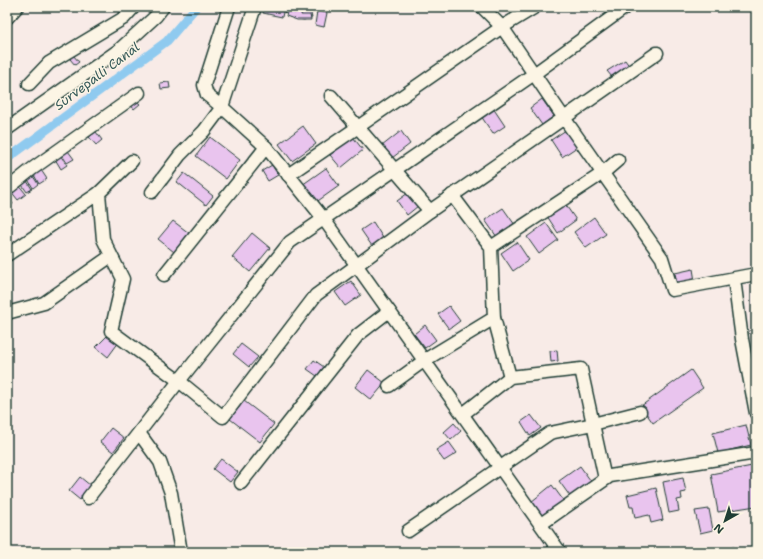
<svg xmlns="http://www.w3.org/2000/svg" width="763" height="559" font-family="'Shantell Sans',sans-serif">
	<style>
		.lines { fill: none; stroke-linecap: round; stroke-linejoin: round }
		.canal { stroke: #8fcaef; stroke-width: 9 }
		.building { fill: #e9c4ee; stroke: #1f3d34 }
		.minor-casing { stroke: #1f3d34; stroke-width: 15 }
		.minor { stroke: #fcf5e5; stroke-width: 12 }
		.labels { text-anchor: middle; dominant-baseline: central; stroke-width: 3; stroke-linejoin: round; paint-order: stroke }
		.water-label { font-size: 13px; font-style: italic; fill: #355959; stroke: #fcf5e5 }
	</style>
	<rect width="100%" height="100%" fill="#f8ebe7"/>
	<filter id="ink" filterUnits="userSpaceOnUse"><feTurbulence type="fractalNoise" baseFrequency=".025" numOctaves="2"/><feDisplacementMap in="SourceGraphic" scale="8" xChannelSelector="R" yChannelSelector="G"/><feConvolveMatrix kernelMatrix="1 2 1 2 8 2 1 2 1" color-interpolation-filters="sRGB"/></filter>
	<g filter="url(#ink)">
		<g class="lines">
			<polyline class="canal" points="7,159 167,41 196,7"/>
		</g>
		<g class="building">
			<polygon points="265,7 284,7 282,17 263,13"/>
			<polygon points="287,7 316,7 310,10 312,18 304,20 297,19 289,17 284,12"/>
			<polygon points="290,7 320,7 316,11 302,11 301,15 310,15 311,20 297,20 286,16 288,9 292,12 295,13 296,10 292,9"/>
			<polygon points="317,11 327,13 324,27 315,25"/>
			<polygon points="73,55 79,62 75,65 70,59"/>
			<polygon points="625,60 630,67 612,77 607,71"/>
			<polygon points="169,82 170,88 161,89 160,83"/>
			<polygon points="134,99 140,104 134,109 129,103"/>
			<polygon points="542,99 554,116 542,125 530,108"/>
			<polygon points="493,108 505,126 493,134 481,116"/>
			<polygon points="303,126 316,144 292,161 279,144"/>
			<polygon points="566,130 577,147 562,157 551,140"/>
			<polygon points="401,131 410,144 392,158 382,146"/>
			<polygon points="96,132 102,140 96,145 89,137"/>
			<polygon points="210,137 240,160 226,179 196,156"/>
			<polygon points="353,137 363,150 341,168 330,155"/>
			<polygon points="68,151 74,159 67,163 62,155"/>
			<polygon points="60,155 67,165 61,169 55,159"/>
			<polygon points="272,165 278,175 268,181 262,171"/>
			<polygon points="326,168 339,186 315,203 302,185"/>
			<polygon points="41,170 47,179 39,184 34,175"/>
			<polygon points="31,173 38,184 33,188 26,176"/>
			<polygon points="184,173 213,196 206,205 177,182"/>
			<polygon points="25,178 32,189 27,192 20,182"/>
			<polygon points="18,184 26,194 18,200 10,190"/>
			<polygon points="408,193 418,206 407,215 397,201"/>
			<polygon points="7,195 13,204 7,208"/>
			<polygon points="565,204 576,220 558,233 547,216"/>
			<polygon points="503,208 515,225 497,237 485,220"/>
			<polygon points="594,217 606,234 586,248 574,232"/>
			<polygon points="173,221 189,233 174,252 158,239"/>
			<polygon points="373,222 383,238 372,246 361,230"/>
			<polygon points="546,223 558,240 539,254 527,237"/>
			<polygon points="252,233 270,248 250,272 232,257"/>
			<polygon points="517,242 529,260 513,271 501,253"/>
			<polygon points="693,269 695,281 677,285 675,273"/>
			<polygon points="351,281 361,295 345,306 335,292"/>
			<polygon points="449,306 460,321 449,329 438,314"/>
			<polygon points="425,325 436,340 425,348 414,334"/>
			<polygon points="109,334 119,342 108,357 96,347"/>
			<polygon points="241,344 258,357 249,367 233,354"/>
			<polygon points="557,350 558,361 551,362 550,351"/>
			<polygon points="314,360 324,367 317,376 307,369"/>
			<polygon points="368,370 385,383 371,400 355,387"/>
			<polygon points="691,370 703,388 653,423 641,406"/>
			<polygon points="244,401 274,424 260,442 230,419"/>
			<polygon points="531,415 541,428 530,436 521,422"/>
			<polygon points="454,423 461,431 451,440 444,432"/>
			<polygon points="746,425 751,445 718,453 713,433"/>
			<polygon points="111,428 124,438 113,452 100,442"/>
			<polygon points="449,442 457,453 444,461 436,450"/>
			<polygon points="221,459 238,472 230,482 213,469"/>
			<polygon points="580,466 593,484 572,499 559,481"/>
			<polygon points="752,466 756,488 756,506 718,512 711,474"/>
			<polygon points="80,477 91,486 80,500 69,491"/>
			<polygon points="683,478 686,492 681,493 682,499 677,500 679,511 669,513 663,482"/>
			<polygon points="552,485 566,504 544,520 531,502"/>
			<polygon points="656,488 663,520 651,523 649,515 635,518 633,507 630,507 627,495"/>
			<polygon points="709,509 713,530 700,533 695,511"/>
			<polygon points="734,547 736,552 725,552 724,549"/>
		</g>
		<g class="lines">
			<g class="minor-casing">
				<g id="minor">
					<polyline points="255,7 222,107 266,147 323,218 560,552"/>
					<polyline points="482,7 502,27 564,118 662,258 672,290 756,274"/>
					<polyline points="7,18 17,7"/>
					<polyline points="29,84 49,63 124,18 134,7"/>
					<polyline points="331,96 430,211"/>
					<polyline points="7,129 119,50 156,16 163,7"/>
					<polyline points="132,161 99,193 103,239 123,279 111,331 179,381 223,417 316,295 357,265 430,211 564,118 657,53"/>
					<polyline points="288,175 358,127 502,27 535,7"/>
					<polyline points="7,189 32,169 139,93"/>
					<polyline points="152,192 180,155 204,131 222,107 207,95 204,85 229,7"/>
					<polyline points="452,195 491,247 494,318 510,377"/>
					<polyline points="491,247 603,173 618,160"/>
					<polyline points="7,255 99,193"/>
					<polyline points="164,275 266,147"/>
					<polyline points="734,279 742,339 756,413"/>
					<polyline points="7,313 44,303 111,256"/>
					<polyline points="389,386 425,360 494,318"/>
					<polyline points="463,414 510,377 581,369 605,479"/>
					<polyline points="139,433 160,462 171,493 181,552"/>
					<polyline points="241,483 358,335 389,311"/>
					<polyline points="88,498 179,381 290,242 534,74 626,7"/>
					<polyline points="541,524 610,476 756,453"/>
					<polyline points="408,531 550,433 593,424 640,412"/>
				</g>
			</g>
			<use href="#minor" class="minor"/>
		</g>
	</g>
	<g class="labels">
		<g class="water-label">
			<text transform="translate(97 76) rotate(-37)">Survepalli Canal</text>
		</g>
	</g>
	<rect width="763" height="559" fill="none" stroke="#fcf5e5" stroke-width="24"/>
	<rect x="12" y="12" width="739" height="535" fill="none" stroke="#1f3d34" stroke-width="1.5" filter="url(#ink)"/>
	<g transform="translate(725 521) rotate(219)" stroke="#fcf5e5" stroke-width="3" paint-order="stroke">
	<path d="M0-3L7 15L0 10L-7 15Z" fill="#1f3d34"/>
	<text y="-6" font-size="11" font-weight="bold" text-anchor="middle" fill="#1f3d34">N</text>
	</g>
</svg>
